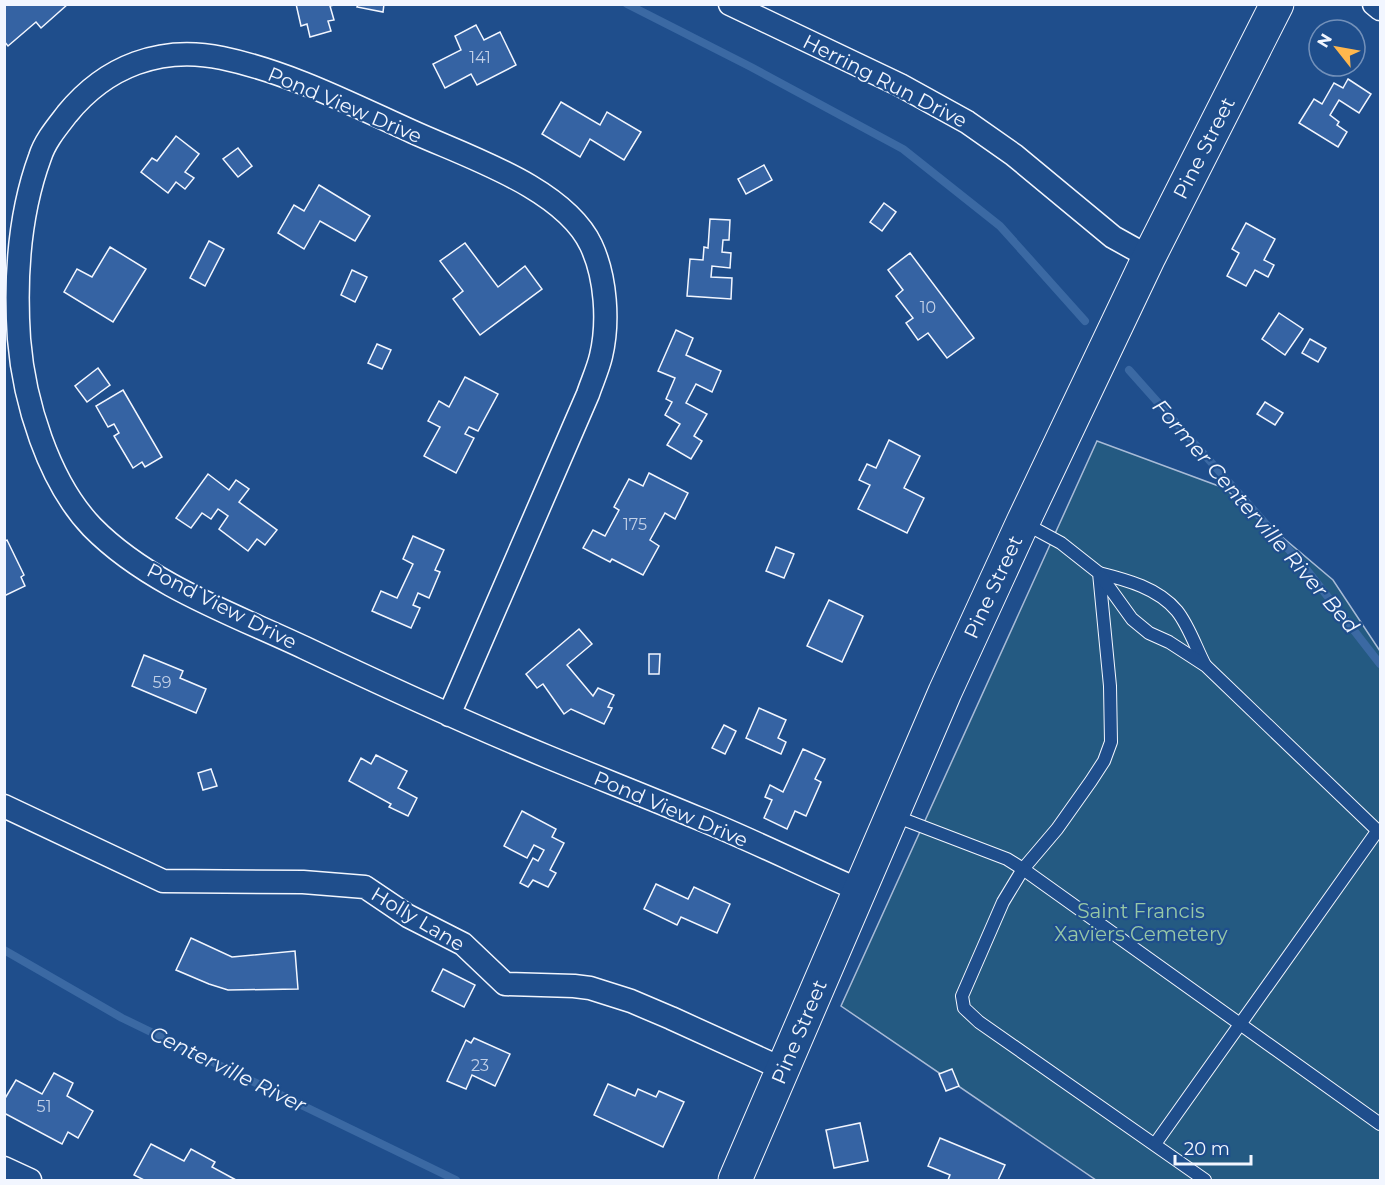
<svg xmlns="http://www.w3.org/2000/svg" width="1385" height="1185" font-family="Montserrat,sans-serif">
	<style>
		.green { fill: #245a82; stroke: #a8bbd7; stroke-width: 1.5 }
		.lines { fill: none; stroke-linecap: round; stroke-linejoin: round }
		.stream { stroke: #3b69a3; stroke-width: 8 }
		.building { fill: #3563a3; stroke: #f2f6ff; stroke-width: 1.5 }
		.lane-casing { stroke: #f2f6ff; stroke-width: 14 }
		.street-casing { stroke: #f2f6ff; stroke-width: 25 }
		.secondary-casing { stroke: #f2f6ff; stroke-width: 35 }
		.lane { stroke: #1f4e8c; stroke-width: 12 }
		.street { stroke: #1f4e8c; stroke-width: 22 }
		.secondary { stroke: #1f4e8c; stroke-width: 33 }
		.labels { text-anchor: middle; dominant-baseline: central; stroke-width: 4.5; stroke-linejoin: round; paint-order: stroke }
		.number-label { font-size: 16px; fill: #c3d1e8 }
		.street-label { font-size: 20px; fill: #f2f6ff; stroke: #1f4e8c }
		.park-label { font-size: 20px; fill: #97c8a6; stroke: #1f4e8c }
		.water-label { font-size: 21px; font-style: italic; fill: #f2f6ff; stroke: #1f4e8c }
	</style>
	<rect width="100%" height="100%" fill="#1f4e8c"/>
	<polygon class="green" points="1097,441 1224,488 1333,580 1380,651 1380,1180 1096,1180 841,1006"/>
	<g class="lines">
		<g class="stream">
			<polyline points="627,4 751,67 903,149 1000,226 1085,321"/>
			<polyline points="1129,370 1307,570 1380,664"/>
			<polyline points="4,950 122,1018 456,1180"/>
		</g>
	</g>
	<g class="building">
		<polygon points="4,4 68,4 41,28 36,22 8,46 4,41"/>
		<polygon points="296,4 338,4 330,6 334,20 328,21 331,31 310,37 307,24 301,26"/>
		<polygon points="358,4 384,4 383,12 357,7"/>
		<polygon points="476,25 484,40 500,32 516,65 477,85 471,74 445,88 433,64 461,50 455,36"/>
		<polygon points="1348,79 1371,94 1359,113 1339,100 1330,115 1339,122 1337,125 1347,132 1338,147 1299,123 1314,99 1322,104 1334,83 1343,88"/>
		<polygon points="561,102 600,125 607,112 641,132 624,160 590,139 580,157 542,134"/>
		<polygon points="176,136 199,154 185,172 194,178 185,189 176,182 168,193 141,172 152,158 157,161"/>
		<polygon points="238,148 252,166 238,177 223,159"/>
		<polygon points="764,165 772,180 746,194 738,179"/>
		<polygon points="319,185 370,216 355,241 320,221 304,249 278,233 294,205 304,211"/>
		<polygon points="884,203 896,212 882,231 870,222"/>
		<polygon points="710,219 730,220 729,240 723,240 722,252 731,253 730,268 712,266 711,277 732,278 731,299 687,296 690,259 703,260 704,247 708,248"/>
		<polygon points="1246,223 1275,239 1264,260 1274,265 1268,277 1255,270 1246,286 1227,276 1239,253 1232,249"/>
		<polygon points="209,241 224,249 205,286 190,278"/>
		<polygon points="465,243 498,287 525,266 542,289 480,335 453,299 463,291 440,261"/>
		<polygon points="110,247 146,269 113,322 64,292 77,269 92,277"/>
		<polygon points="910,253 974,338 947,358 928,333 918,340 906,323 913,318 896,296 903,290 888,270"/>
		<polygon points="352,270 367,277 355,302 341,295"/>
		<polygon points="1279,313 1303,329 1285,355 1262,339"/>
		<polygon points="676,330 693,338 686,355 721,371 712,392 696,384 686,403 707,414 694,436 702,441 691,459 667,445 680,424 665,415 672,402 666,399 675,378 658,371"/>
		<polygon points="1310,339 1326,348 1318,362 1302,353"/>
		<polygon points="377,344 391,350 382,369 368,363"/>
		<polygon points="98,368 110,385 87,402 75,386"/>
		<polygon points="465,377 498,394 478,431 469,427 465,434 474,438 456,473 424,456 440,427 428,421 439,401 449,407"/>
		<polygon points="123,390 162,457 145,467 142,462 133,468 114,436 119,433 114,424 108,427 96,406"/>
		<polygon points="1265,402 1283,413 1275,425 1257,414"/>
		<polygon points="889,440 920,456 904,488 924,498 907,533 858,509 870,485 859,480 867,464 876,468"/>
		<polygon points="649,473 688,493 675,519 665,513 650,540 659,546 643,575 612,559 610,562 583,548 593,530 605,536 619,510 614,507 629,479 643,486"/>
		<polygon points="208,474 229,490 236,480 249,489 239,502 277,530 265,545 257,539 248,551 219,529 228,516 218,509 211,519 202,513 191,528 176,518"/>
		<polygon points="413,536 444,550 435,570 440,572 429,598 418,593 413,605 420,608 411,628 372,611 381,591 397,598 413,564 403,559"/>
		<polygon points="7,540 24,575 21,577 25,586 4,596 4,542"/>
		<polygon points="776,547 794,554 784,578 766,571"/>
		<polygon points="829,600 863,616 842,662 807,646"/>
		<polygon points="579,629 592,644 567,665 593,696 598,688 614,695 608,707 612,708 604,724 571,709 564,714 543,684 537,688 526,674"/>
		<polygon points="649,654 660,654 659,674 649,674"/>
		<polygon points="144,655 183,671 180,678 206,689 196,713 132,686"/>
		<polygon points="759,708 786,720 778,738 786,742 781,754 746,738"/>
		<polygon points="724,725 736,731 725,754 712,748"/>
		<polygon points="803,749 825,759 815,779 821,782 806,816 795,811 787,829 764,818 772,800 765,797 770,785 783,792"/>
		<polygon points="376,755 407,771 398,788 417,798 408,816 389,807 391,804 349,781 361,758 371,764"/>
		<polygon points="211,769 217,786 203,790 198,773"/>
		<polygon points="522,811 556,829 552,837 564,843 550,870 556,873 548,887 533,880 528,887 520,883 533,858 538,861 544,850 534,845 527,858 504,846"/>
		<polygon points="656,884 688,899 694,887 730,904 717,933 681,917 677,925 644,909"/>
		<polygon points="191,938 232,957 295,951 298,989 228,990 209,984 176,970"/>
		<polygon points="443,969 475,985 464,1007 432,991"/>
		<polygon points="474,1038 510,1054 495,1086 472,1075 466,1089 447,1081 466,1040 471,1043"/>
		<polygon points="952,1069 959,1086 946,1091 939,1074"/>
		<polygon points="54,1073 73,1083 67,1096 93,1111 78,1138 68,1132 62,1144 4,1113 4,1100 16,1080 42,1094"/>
		<polygon points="608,1084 635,1096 638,1089 656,1097 659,1091 684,1102 663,1147 594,1115"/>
		<polygon points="860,1123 868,1161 834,1168 826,1130"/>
		<polygon points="940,1138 1005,1165 998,1180 948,1180 950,1175 928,1166"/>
		<polygon points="151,1144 184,1161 191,1149 215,1162 212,1167 236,1180 144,1180 134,1175"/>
	</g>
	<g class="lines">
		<g class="lane-casing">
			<g id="lane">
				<polyline points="1024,523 1061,543 1099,573 1110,686 1111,742 1104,761 1091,781 1057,829 1023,869 1003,902 962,996 964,1008 979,1022 1205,1180"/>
				<path d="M1099,573C1127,580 1158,588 1177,611C1189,626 1196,648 1205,665"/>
				<polyline points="1101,576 1132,619 1149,633 1169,642 1206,666 1380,833"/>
				<polyline points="892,815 1007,859 1023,869 1380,1124"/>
				<polyline points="1155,1144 1378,830"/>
			</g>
		</g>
		<g class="street-casing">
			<g id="street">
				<polyline points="730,4 900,85 967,122 1014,155 1113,237 1149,257"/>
				<polyline points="1374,4 1380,9"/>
				<path d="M449,715L588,394C592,382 598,369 601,356C609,322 606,277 591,245C564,188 468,157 413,132C351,104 289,72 222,58C161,45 106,66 67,114C57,127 45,141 40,157C19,214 15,278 19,339C24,401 48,481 92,527C149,585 233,614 305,648C385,686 466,723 548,757C599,778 650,798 700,819C754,841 806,867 859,890"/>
				<polyline points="4,806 163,881 303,882 365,887 408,916 463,944 505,984 574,986 590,988 631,1001 671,1018 783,1069"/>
				<polyline points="4,1168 30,1180"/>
			</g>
		</g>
		<g class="secondary-casing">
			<polyline id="secondary" points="735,1180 945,692 1023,522 1149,257 1277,4"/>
		</g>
		<use href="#lane" class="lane"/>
		<use href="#street" class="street"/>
		<use href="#secondary" class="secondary"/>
	</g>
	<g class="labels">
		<g class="number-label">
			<text x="480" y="57">141</text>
			<text x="928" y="307">10</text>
			<text x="635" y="524">175</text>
			<text x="162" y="682">59</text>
			<text x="480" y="1065">23</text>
			<text x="44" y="1106">51</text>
		</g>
		<g class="street-label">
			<text transform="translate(885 81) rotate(27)">Herring Run Drive</text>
			<text transform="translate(345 105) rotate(23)">Pond View Drive</text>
			<text transform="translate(1204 148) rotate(-63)">Pine Street</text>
			<text transform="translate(993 587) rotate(-65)">Pine Street</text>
			<text transform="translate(222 606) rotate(27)">Pond View Drive</text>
			<text transform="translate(671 809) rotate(23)">Pond View Drive</text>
			<text transform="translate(418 919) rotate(31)">Holly Lane</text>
			<text transform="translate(799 1032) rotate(-67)">Pine Street</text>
		</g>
		<g class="park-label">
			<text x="1141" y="911">Saint Francis<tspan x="1141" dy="23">Xaviers Cemetery</tspan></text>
		</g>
		<g class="water-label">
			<text transform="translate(1256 516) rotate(49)">Former Centerville River Bed</text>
			<text transform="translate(228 1069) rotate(26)">Centerville River</text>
		</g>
	</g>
	<rect width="1385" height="1185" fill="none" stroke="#f2f6ff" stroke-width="12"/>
	<g transform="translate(1337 48) rotate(301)"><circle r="28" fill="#1f4e8c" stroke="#7391ba" stroke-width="1.5"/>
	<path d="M0-4.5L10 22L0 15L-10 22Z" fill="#ffb74d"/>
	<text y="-9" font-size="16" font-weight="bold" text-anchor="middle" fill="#f2f6ff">N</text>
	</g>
	<path d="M1175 1155v9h76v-9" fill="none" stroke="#f2f6ff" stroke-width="3"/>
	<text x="1184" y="1155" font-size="18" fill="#f2f6ff" stroke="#1f4e8c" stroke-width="4.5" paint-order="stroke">20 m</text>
</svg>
